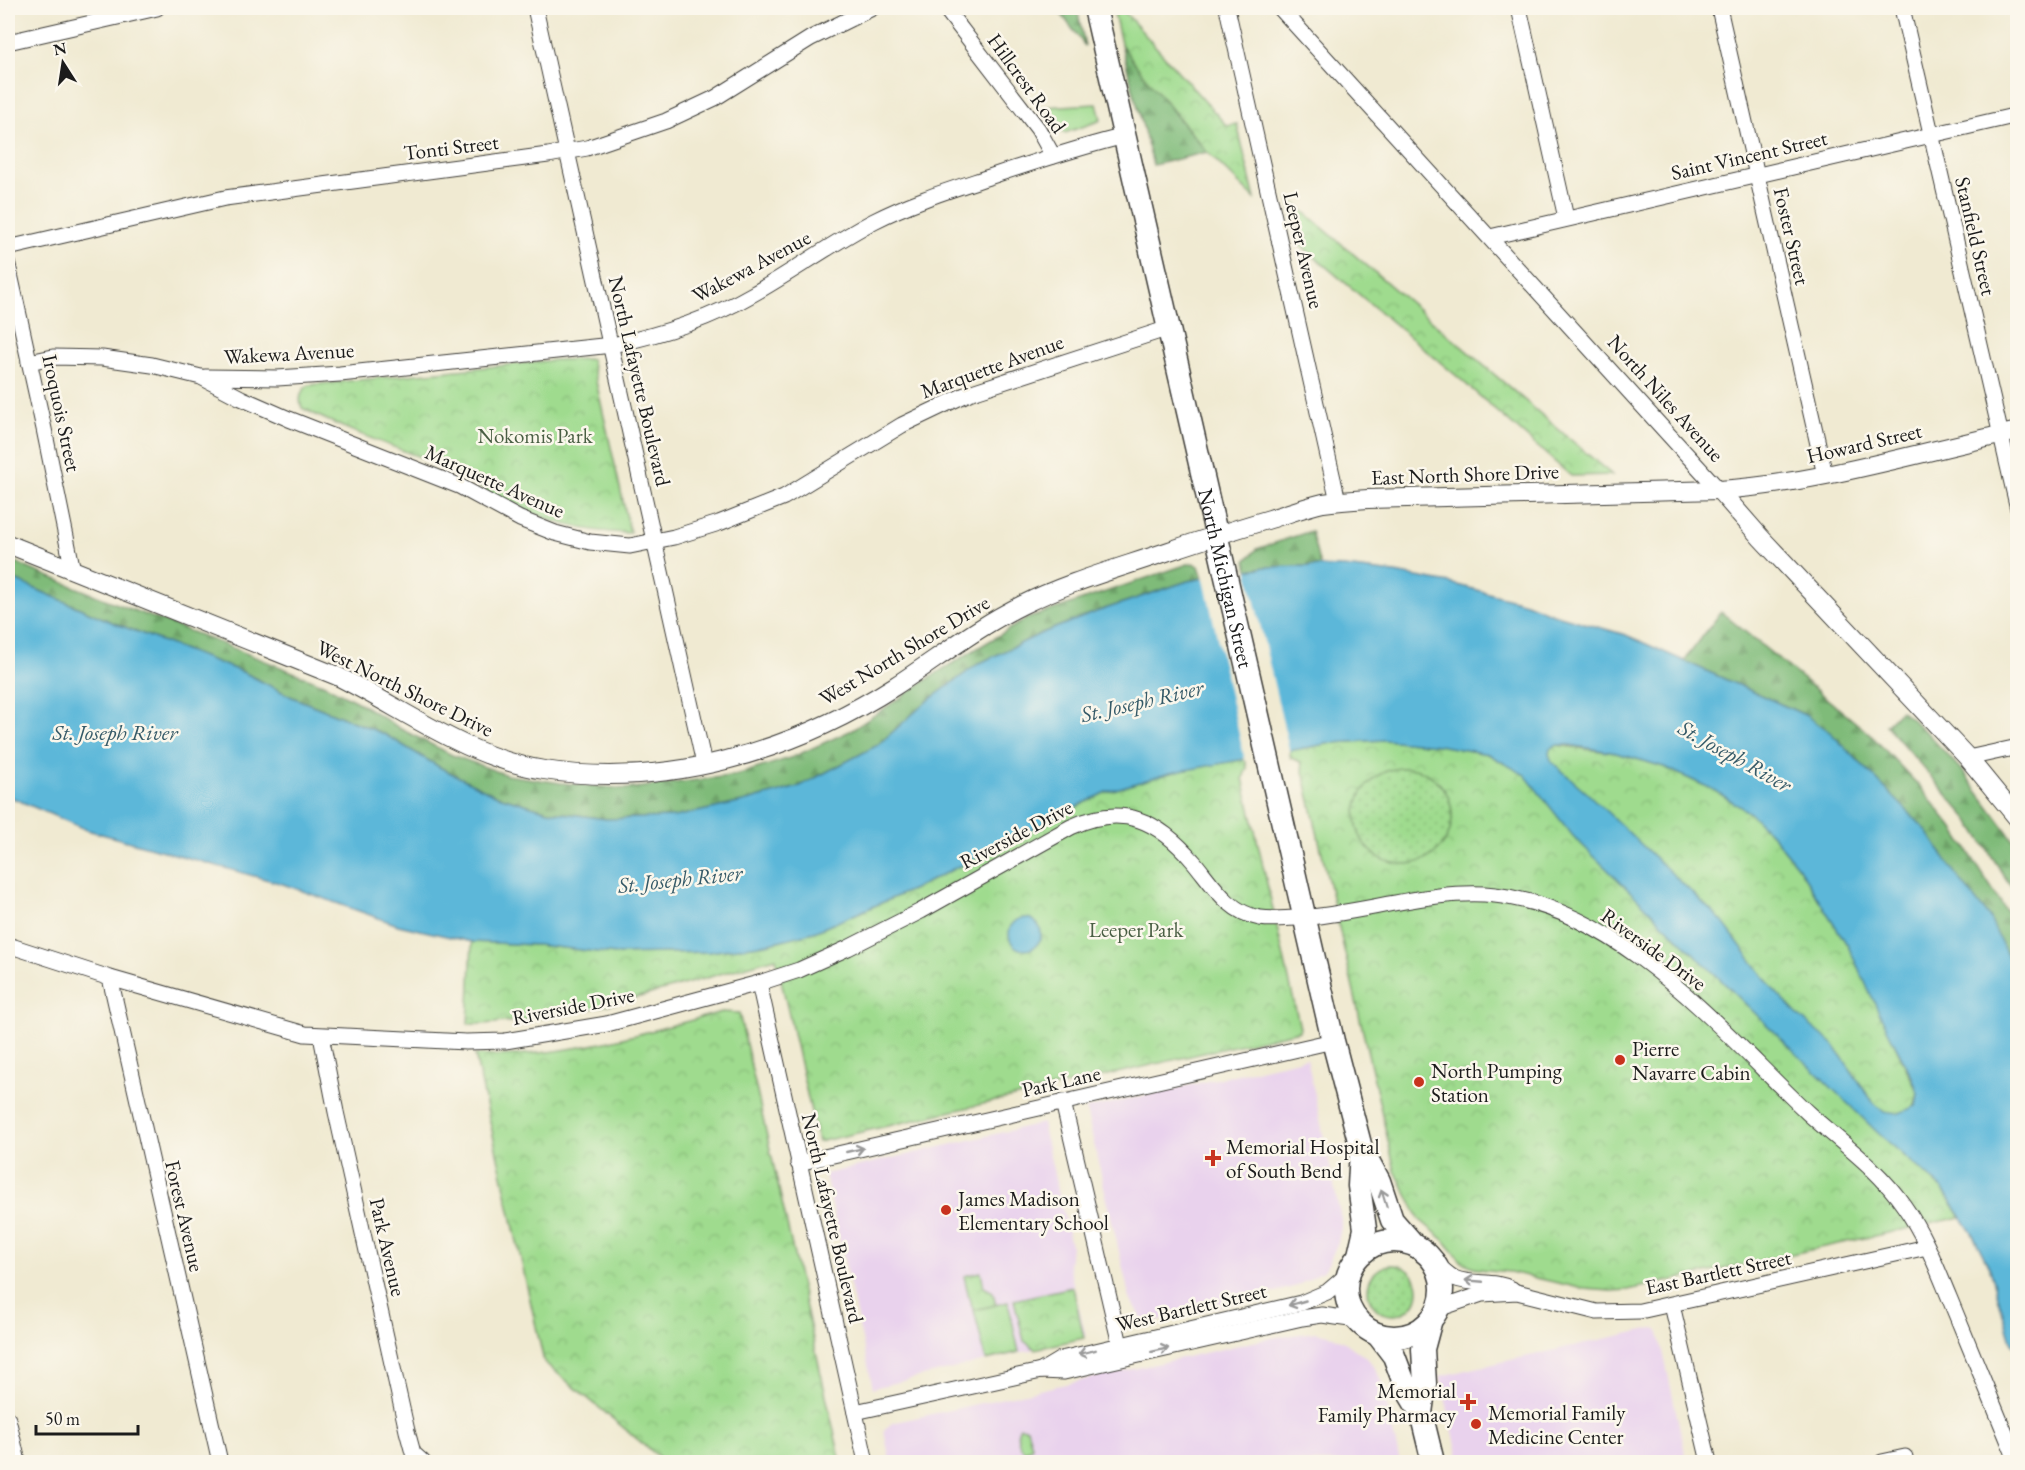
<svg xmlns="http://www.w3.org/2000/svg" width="2025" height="1470" font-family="'EB Garamond',serif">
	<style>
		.built { fill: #e9d2ed }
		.grass { fill: #9fdb8e; stroke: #5e7c55; stroke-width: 1.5 }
		.forest { fill: url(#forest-firs); stroke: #4e6c4a; stroke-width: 1.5 }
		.park { fill: url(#park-crowns); stroke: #5e7c55; stroke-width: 1.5 }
		.garden { fill: url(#garden-dots); stroke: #5e7c55; stroke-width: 1.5 }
		.water { fill: #5bb7d9; stroke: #3c6a7a; stroke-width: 1.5; fill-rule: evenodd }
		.pier { fill: #f0ead2 }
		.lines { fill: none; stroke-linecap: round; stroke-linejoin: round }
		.minor-casing { stroke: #3c3b37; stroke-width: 17 }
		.tertiary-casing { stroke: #3c3b37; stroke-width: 20 }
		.primary-casing { stroke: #3c3b37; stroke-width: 25 }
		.minor { stroke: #fff; stroke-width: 15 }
		.tertiary { stroke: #fff; stroke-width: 18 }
		.primary { stroke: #fff; stroke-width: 22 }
		.oneway { stroke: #999 }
		.poi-dot { fill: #c8321e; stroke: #fbf7ec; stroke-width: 2 }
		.labels { text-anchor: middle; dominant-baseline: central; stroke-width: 5; stroke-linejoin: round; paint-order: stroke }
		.street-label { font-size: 21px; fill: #1c1c1c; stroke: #fbf7ec }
		.park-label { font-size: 21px; fill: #4a5f44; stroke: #fbf7ec }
		.poi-label { font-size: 21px; fill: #1c1c1c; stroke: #fbf7ec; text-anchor: start }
		.water-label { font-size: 22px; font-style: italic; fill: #355a68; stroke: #fbf7ec }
	</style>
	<defs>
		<pattern id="forest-firs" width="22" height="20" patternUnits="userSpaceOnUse" patternTransform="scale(1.5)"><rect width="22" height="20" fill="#7fbb79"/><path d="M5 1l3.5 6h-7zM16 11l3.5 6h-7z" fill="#6da068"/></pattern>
		<pattern id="park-crowns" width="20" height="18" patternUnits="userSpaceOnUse" patternTransform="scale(1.5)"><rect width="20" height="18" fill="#9fdb8e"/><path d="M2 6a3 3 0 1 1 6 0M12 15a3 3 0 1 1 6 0" fill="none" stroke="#88bb7a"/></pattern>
		<pattern id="garden-dots" width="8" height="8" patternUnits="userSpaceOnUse" patternTransform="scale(1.5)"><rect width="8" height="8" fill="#9fdb8e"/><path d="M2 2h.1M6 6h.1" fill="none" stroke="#88bb7a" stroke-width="1.8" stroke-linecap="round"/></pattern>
	</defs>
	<rect width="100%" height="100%" fill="#fbf7ec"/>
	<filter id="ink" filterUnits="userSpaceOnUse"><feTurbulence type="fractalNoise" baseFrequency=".0167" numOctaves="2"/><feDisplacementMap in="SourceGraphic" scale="12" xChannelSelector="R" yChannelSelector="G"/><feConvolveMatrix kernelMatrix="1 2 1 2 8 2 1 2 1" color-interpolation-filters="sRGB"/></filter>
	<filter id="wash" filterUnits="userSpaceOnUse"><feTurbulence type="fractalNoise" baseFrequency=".008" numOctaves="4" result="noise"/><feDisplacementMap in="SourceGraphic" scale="24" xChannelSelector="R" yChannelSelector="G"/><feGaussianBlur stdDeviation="1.35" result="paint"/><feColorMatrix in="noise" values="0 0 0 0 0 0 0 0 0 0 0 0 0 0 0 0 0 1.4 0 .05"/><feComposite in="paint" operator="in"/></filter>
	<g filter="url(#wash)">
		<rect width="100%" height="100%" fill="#f0ead2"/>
		<g class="built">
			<polygon points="1307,1058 1342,1223 1338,1242 1329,1262 1324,1270 1297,1286 1236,1303 1145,1324 1130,1299 1086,1109"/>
			<polygon points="1042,1123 1071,1245 1069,1266 1086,1337 873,1388 825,1174"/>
			<polygon points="1653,1328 1658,1329 1659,1333 1687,1462 1460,1462 1440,1376"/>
			<polygon points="1316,1332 1333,1336 1345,1342 1369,1360 1375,1368 1381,1380 1400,1462 890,1462 884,1430 892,1423 1271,1338"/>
		</g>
		<g class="grass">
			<polygon points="1097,104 1101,119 1099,121 1065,133 1062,132 1044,107"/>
			<polygon points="1008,1302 1019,1352 986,1360 974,1310"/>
			<path d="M1020,1427L1027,1428L1032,1446L1028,1450L1025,1451C1018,1446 1015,1434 1020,1427Z"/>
		</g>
		<g class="forest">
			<polygon points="1057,8 1077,8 1085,46"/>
			<polygon points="1121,44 1178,118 1207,152 1153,165"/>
			<polygon points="1311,531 1320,566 1265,567 1248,570 1246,561 1257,549"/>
			<polygon points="8,558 30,569 130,609 200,635 323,684 361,704 401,729 452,755 507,775 561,783 626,789 737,775 793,757 852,730 943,669 1026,619 1188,564 1193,563 1199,566 1203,578 1188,581 1096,612 1042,633 978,664 925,703 878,745 798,787 743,802 674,817 606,819 548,811 495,795 441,768 384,734 292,697 245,673 114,623 8,577"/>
			<polygon points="1721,612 1871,735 1920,787 1954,829 2017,928 2017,976 2012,962 1926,830 1805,715 1684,661"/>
			<polygon points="1901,710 1928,734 1964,773 2017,845 2017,896 1968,819 1886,725"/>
		</g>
		<g class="park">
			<polygon points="1113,8 1121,8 1227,126 1237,124 1255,199 1207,152 1139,69 1121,44"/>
			<polygon points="1289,199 1612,475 1571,476 1459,378 1299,244"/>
			<path d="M591,359L630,532L627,533C588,532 546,522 511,504C486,492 464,475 438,464C392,446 347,431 302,408C298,398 300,391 309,385L556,360Z"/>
			<polygon points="1384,740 1438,745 1488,754 1505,764 1556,745 1616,753 1664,767 1716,791 1750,813 1774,837 1799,868 1848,946 1918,1093 1902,1154 1942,1188 1961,1217 1628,1290 1611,1291 1584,1289 1510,1272 1478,1269 1462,1262 1444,1240 1420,1220 1395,1171 1301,762 1291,758 1289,750 1332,743"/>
			<path d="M1245,758L1247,768L1243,778L1300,1028L1299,1031L818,1142L776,958C695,980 616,1008 532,1019C511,1021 490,1025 468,1024L472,942L537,945L616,954L709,952L766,944L814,932L916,888L1106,792L1170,773Z"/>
			<path d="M722,1012L739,1013L841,1462H665L544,1362L475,1055C558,1060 642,1033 722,1012Z"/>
			<polygon points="981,1272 984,1287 993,1292 996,1305 974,1310 970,1302 964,1276"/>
			<polygon points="1073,1287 1084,1338 1035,1349 1024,1341 1014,1300"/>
		</g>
		<g class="garden">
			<circle cx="1404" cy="816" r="48"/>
			<circle cx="1393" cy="1290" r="25"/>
		</g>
		<g class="water">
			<path d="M1303,566L1344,567L1395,573L1450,583L1526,603L1553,614L1626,635L1805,715L1831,733L1926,830L1954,872L1989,917L2017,976V1350L2011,1341L1990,1269L1972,1233L1942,1188L1878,1133L1573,836L1525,775L1488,754L1438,745L1384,740L1332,743L1170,773L1106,792L916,888L814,932L766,944L709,952L616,954L537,945L472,942L398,925L283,884L87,830L8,796V577L114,623L245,673L292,697L384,734L441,768L495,795L548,811L606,819L674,817L743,802L798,787L878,745L925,703L978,664L1042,633L1096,612L1188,581L1265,567ZM1556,745H1569L1616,753L1664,767L1716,791L1750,813L1774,837L1799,868L1848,946L1885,1025L1912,1077L1918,1093L1916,1106L1897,1114L1884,1112L1873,1102L1833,1044L1799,1016L1773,989L1722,921L1585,791L1552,762L1549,754L1550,749Z"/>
			<circle cx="1025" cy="934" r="16"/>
		</g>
		<polygon class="pier" points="1247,568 1290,753 1245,761 1203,575"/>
	</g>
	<g filter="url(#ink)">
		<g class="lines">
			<g class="minor-casing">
				<g id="minor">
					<polyline points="535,8 704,764"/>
					<polyline points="945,8 1038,129 1053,156"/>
					<polyline points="1227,8 1338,501"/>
					<polyline points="1280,8 1719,490"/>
					<polyline points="1519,8 1566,218"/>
					<polyline points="1719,8 1825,475"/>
					<polyline points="1902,8 2018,509"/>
					<polyline points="8,42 157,8"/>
					<polyline points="1490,237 2018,115"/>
					<polyline points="8,248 225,198 548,155 587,148 666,121 715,98 811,38 872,8"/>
					<polyline points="8,265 44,429 73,571"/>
					<polyline points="29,362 53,357 102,358 152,365 201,377 241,398 289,419 459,486 520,519 555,533 590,542 630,546 674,537 719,523 784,497 902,425 969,393 1169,328"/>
					<path d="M205,377L277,378L340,374L612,345C660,335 710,319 753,294C794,271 832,243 874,221C911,202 950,190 989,177C1034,162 1079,147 1125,136"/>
					<polyline points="1968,758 2018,747"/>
					<path d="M8,945L110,978L305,1034L466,1042L505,1041L607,1024L759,983L799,970L848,948L921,911L1071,827C1123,803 1158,820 1194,862C1213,885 1229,913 1260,918C1273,920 1286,918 1299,918C1362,914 1434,888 1495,895C1623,910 1720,1030 1808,1113C1841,1143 1878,1168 1904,1206C1924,1234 1936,1266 1949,1297C1972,1352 1994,1407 2017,1462"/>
					<polyline points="110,978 220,1462"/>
					<polyline points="759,983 866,1462"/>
					<polyline points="321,1036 336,1112 407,1431 413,1453 423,1462"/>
					<polyline points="1063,1102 1122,1353"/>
					<polyline points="798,1163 1333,1041"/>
					<path d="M1435,1262C1441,1268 1447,1274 1454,1278C1473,1286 1494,1279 1512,1289"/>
					<polyline points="1672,1305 1709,1462"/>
					<polyline points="1438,1309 1482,1294 1517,1292 1597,1312 1640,1311 1927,1247"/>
					<polyline points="1041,1371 1061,1359 1301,1303 1327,1292 1347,1275"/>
					<polyline points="855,1412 1041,1371 1064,1372 1302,1318 1322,1315 1357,1320"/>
					<polyline points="8,1419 18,1462"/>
					<polyline points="1882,1462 1905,1457"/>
				</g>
			</g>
			<g class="tertiary-casing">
				<g id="tertiary">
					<polyline points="1719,490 1761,538 1968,758 2018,819"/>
					<path d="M8,544L337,676C406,710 465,757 544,770C666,789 792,752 895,686C937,659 977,627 1022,605C1068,582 1120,568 1169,551C1202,540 1236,529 1270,519C1287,514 1305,507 1323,503C1338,501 1353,500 1368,499L1719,490C1821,483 1919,452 2018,431"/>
				</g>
			</g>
			<g class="primary-casing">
				<g id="primary">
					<path id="s1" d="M1095,8L1333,1041L1361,1148L1379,1181L1392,1220L1413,1244"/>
					<circle cx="1394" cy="1289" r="48"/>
					<polyline points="1359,1255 1365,1229 1359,1186 1361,1149"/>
					<polyline points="1378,1335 1394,1356 1406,1388 1421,1413 1433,1462"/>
					<polyline points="1421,1413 1425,1384 1423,1349 1430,1323"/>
				</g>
			</g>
			<use href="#minor" class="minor"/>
			<use href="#tertiary" class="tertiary"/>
			<use href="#primary" class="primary"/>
		</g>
		<defs><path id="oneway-shaft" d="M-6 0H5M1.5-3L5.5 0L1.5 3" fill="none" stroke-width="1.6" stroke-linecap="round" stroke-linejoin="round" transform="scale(1.5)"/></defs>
		<g class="oneway">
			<use href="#oneway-shaft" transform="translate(855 1150) rotate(-13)"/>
			<use href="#oneway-shaft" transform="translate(1384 1198) rotate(-107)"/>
			<use href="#oneway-shaft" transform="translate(1474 1281) rotate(-175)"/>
			<use href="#oneway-shaft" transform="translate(1297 1303) rotate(164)"/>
			<use href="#oneway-shaft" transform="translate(1160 1350) rotate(-13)"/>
			<use href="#oneway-shaft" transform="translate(1087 1352) rotate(166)"/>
		</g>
	</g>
	<g class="poi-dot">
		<circle cx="1620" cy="1060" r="6"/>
		<circle cx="1419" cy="1082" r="6"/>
		<path d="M1210 1149h6v6h6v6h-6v6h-6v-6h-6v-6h6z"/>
		<circle cx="946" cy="1210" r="6"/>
		<path d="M1465 1393h6v6h6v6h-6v6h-6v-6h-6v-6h6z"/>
		<circle cx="1476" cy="1424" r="6"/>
	</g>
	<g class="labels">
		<g class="street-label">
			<text transform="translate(1027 83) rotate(54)">Hillcrest Road</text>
			<text transform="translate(451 147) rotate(-7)">Tonti Street</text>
			<text transform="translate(1749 155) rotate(-13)">Saint Vincent Street</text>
			<text transform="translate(1792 236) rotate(77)">Foster Street</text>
			<text transform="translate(1976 236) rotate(77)">Stanfield Street</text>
			<text transform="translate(1304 250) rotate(77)">Leeper Avenue</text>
			<text transform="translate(751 266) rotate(-28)">Wakewa Avenue</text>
			<text transform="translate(289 353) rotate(-3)">Wakewa Avenue</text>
			<text transform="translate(992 366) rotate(-20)">Marquette Avenue</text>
			<text transform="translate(640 381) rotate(77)">North Lafayette Boulevard</text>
			<text transform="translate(1666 398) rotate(48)">North Niles Avenue</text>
			<text transform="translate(62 413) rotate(78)">Iroquois Street</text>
			<text transform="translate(1864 443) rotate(-13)">Howard Street</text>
			<text transform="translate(1465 474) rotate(-2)">East North Shore Drive</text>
			<text transform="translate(495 481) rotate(24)">Marquette Avenue</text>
			<text stroke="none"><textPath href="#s1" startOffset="585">North Michigan Street</textPath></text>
			<text transform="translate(904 650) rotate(-31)">West North Shore Drive</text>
			<text transform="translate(405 688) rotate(26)">West North Shore Drive</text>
			<text transform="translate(1016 834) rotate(-28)">Riverside Drive</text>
			<text transform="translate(1654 949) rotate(36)">Riverside Drive</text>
			<text transform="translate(573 1006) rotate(-11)">Riverside Drive</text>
			<text transform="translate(1061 1081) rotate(-13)">Park Lane</text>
			<text transform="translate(185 1216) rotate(77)">Forest Avenue</text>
			<text transform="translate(833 1218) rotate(77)">North Lafayette Boulevard</text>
			<text transform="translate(388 1247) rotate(77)">Park Avenue</text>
			<text transform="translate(1718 1272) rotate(-12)">East Bartlett Street</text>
			<text transform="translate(1191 1307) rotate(-13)">West Bartlett Street</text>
		</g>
		<g class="park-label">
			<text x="535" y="435">Nokomis Park</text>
			<text x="1136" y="929">Leeper Park</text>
		</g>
		<g class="poi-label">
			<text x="1632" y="1048">Pierre<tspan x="1632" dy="24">Navarre Cabin</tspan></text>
			<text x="1431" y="1070">North Pumping<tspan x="1431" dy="24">Station</tspan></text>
			<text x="1226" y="1146">Memorial Hospital<tspan x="1226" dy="24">of South Bend</tspan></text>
			<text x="958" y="1198">James Madison<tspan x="958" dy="24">Elementary School</tspan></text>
			<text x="1456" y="1390" text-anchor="end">Memorial<tspan x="1456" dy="24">Family Pharmacy</tspan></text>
			<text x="1488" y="1412">Memorial Family<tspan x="1488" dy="24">Medicine Center</tspan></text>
		</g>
		<g class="water-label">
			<text transform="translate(1142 701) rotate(-13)">St. Joseph River</text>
			<text x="115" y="732">St. Joseph River</text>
			<text transform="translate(1735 756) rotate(29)">St. Joseph River</text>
			<text transform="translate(680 879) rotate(-6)">St. Joseph River</text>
		</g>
	</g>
	<rect width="2025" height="1470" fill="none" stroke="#fbf7ec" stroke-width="30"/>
	<g transform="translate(63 63) rotate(348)" stroke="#fbf7ec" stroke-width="4.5" paint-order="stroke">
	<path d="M0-4.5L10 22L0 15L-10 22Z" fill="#1c1c1c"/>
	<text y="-9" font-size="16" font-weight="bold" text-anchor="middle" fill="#1c1c1c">N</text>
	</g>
	<path d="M36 1425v9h102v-9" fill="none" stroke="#1c1c1c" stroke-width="3"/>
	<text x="45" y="1425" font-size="18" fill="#1c1c1c" stroke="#fbf7ec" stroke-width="4.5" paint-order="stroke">50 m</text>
</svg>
